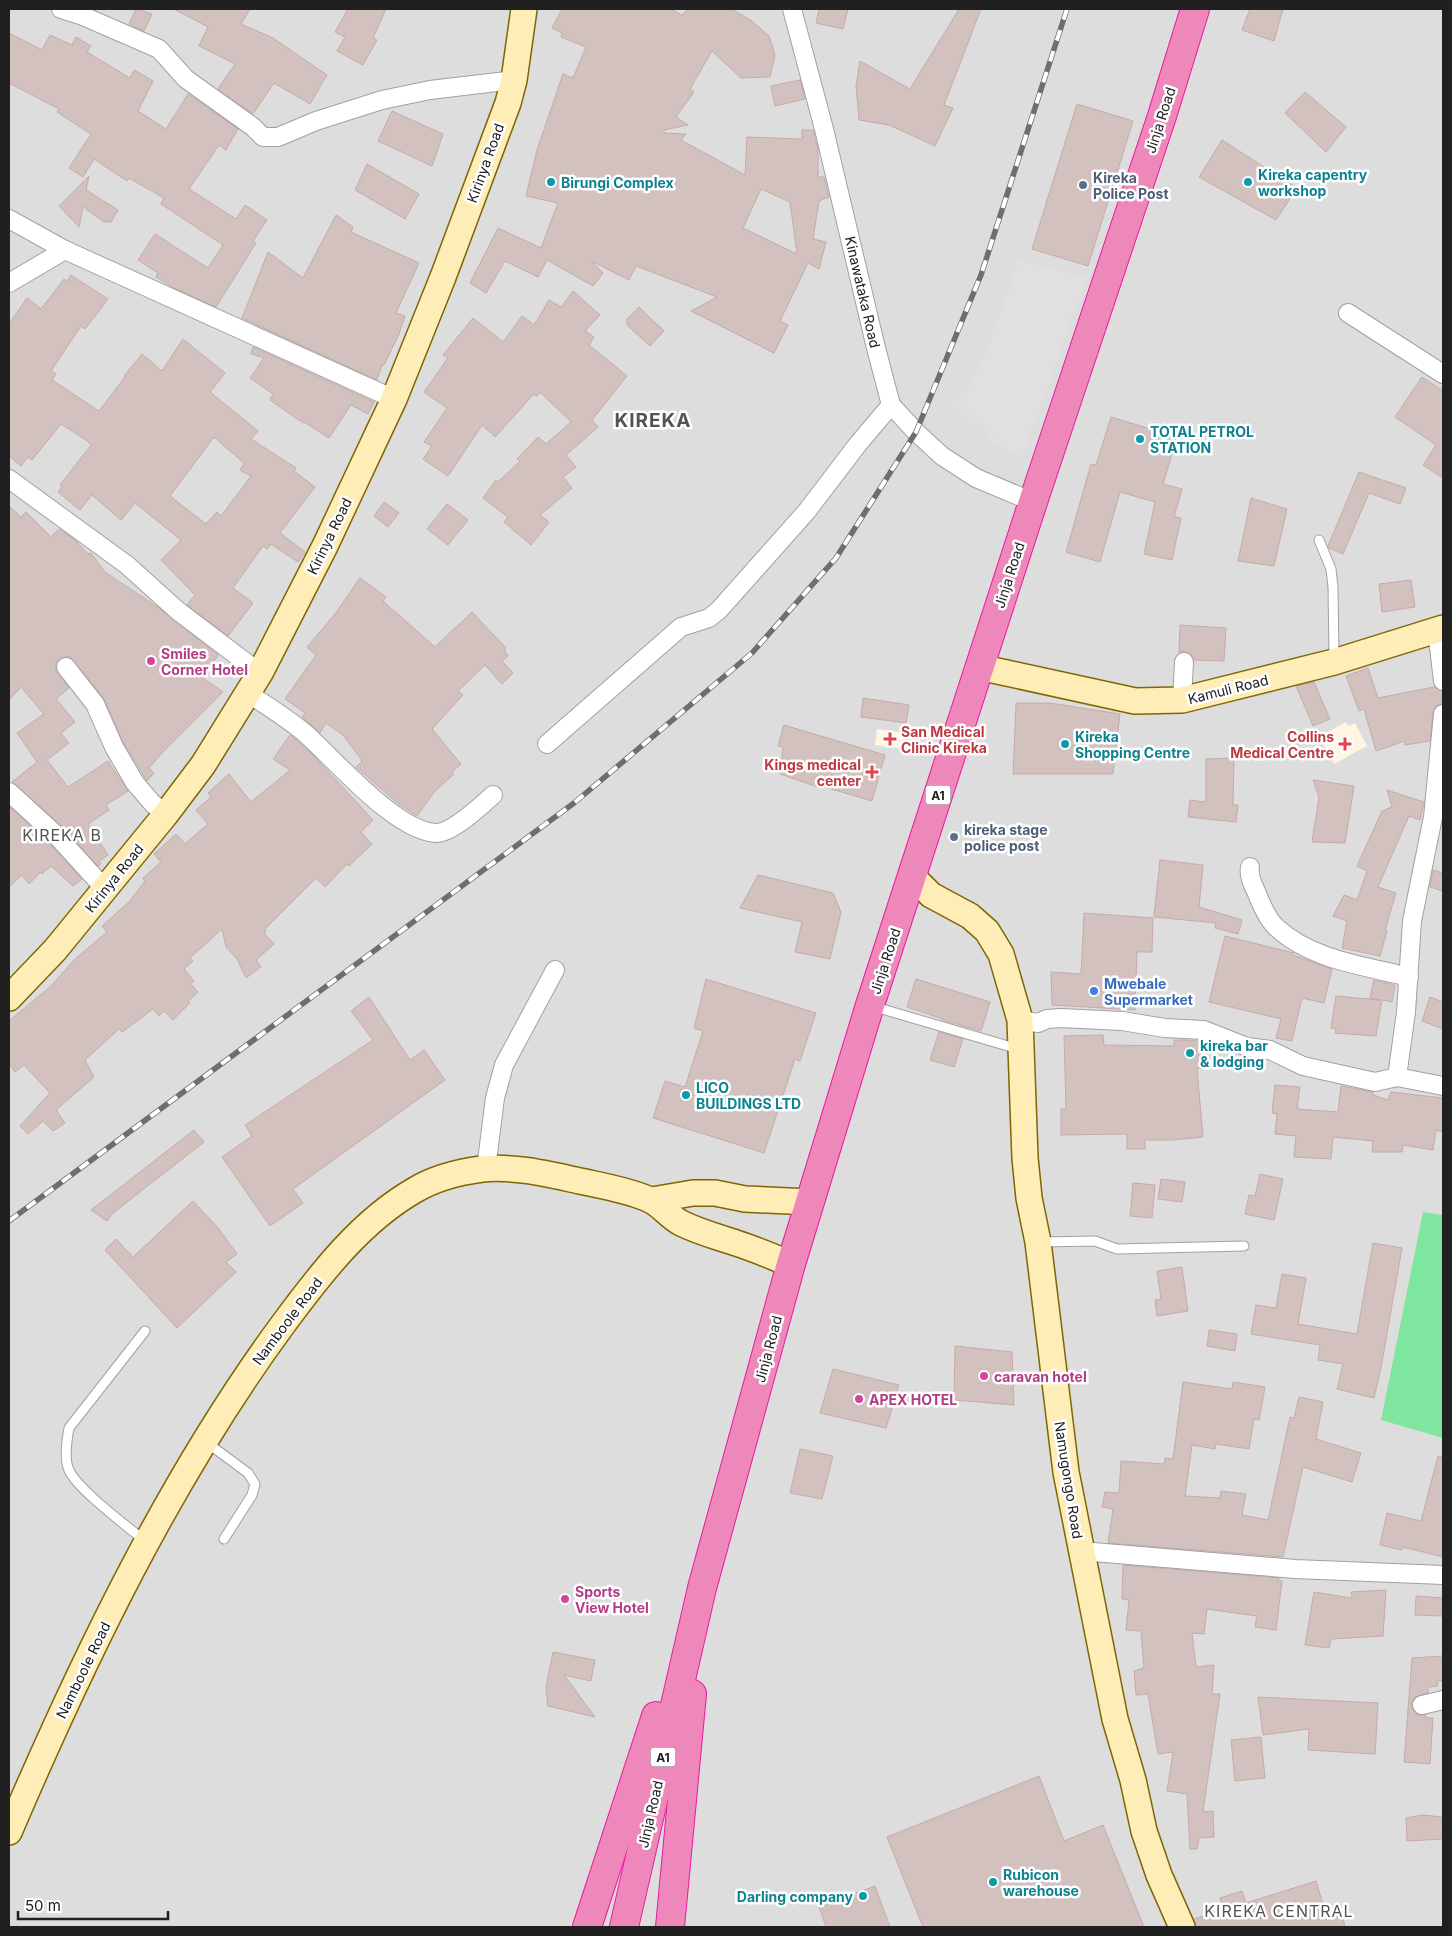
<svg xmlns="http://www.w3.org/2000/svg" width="1452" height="1936" font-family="Inter,sans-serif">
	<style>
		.residential { fill: #deddde }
		.education { fill: #fff6e2 }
		.pitch { fill: #7ee69f }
		.parking { fill: #e0e0e0 }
		.building { fill: #d2c1bf; stroke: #c5aba7; fill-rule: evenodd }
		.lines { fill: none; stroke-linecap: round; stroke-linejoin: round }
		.lane-casing { stroke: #a1a1a1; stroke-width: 11 }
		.street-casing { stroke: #a1a1a1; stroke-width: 20 }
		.secondary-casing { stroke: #7f6600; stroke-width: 28 }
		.highway-casing { stroke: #ea19a0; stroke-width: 30 }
		.lane { stroke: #fff; stroke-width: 9 }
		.street { stroke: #fff; stroke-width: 18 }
		.secondary { stroke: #ffedb7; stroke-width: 25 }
		.highway { stroke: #ee88ba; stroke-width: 28 }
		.rail-casing { stroke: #6e6e6e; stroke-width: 5.5 }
		.rail { stroke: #fff; stroke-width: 4; stroke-dasharray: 11; stroke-linecap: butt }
		.culture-dot { fill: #0f9aa8; stroke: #fff; stroke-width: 2 }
		.service-dot { fill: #5c6f8a; stroke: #fff; stroke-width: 2 }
		.hotel-dot { fill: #d1479c; stroke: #fff; stroke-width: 2 }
		.health-dot { fill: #e0444e; stroke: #fff; stroke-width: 2 }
		.shop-dot { fill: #3f7fe0; stroke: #fff; stroke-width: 2 }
		.labels { text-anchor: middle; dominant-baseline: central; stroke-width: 5; stroke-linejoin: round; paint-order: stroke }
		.shield { fill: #fff; stroke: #636363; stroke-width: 1 }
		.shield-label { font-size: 12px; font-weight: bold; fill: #202020 }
		.street-label { font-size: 14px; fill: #202020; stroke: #fff }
		.culture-label { font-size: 14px; font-weight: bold; fill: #0d838f; stroke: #fff; text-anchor: start }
		.service-label { font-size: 14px; font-weight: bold; fill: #4e5e75; stroke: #fff; text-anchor: start }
		.hotel-label { font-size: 14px; font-weight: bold; fill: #b23c85; stroke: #fff; text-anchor: start }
		.health-label { font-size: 14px; font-weight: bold; fill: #be3a42; stroke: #fff; text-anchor: end }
		.shop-label { font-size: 14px; font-weight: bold; fill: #366cbe; stroke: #fff; text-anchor: start }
		.quarter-label { font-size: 16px; letter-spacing: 1px; fill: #535353; stroke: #fff }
		.district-label { font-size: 19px; font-weight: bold; letter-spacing: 1px; fill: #535353; stroke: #fff }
	</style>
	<rect width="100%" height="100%" fill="#f2eae6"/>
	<rect class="residential" x="9" y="9" width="1434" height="1918"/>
	<g class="education">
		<polygon points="1346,722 1348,726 1355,723 1367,746 1334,764 1322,741 1329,738 1326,733"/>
		<polygon points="877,729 904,733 902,749 875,745"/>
	</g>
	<polygon class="pitch" points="1423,1212 1443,1215 1443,1438 1381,1420"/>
	<polygon class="parking" points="1019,260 1087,278 1022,457 996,444 982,427 956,402 977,374 990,341"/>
	<g class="building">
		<polygon points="136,9 152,14 144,31 129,24"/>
		<polygon points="174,9 250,9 241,24 273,38 327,75 310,104 274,83 253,114 218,89 235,64 199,46 208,27"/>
		<polygon points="348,9 386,9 373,38 377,40 363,65 337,51 345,37 335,32"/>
		<path d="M562,9H670L682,15L688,9H731L752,21L769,36L775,55L770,77L741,78L712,51L690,89L694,92L676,117L688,125L664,130V133L686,134L681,140L745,175L747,137L802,139V130H813L818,150V177H824L829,197L819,201L813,239L826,242L819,269L808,263L780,321L788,325L774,353L691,311L717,297L636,266L629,280L591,261L603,273L593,286L547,260L538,277L505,261L486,293L470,283L498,228L541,248L558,203L526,196L537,150L563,74L573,78L586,47L561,37L562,33L552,28ZM761,189L790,202L797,254L743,228Z"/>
		<polygon points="819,9 848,9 843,29 816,23"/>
		<polygon points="959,9 981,9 944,105 953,108 935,146 889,125 859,120 856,86 860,61 910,89"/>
		<polygon points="1250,9 1283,9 1274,41 1242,30"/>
		<polygon points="9,33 42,50 50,35 72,45 76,37 91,46 87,52 130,78 134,70 153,81 138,111 166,129 188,94 238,129 226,150 219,145 189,189 236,219 245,205 267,220 253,241 256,243 216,307 174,288 156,277 158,273 138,260 155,234 208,268 223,245 161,204 164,198 129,178 127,181 94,159 83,177 69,168 91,134 57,112 59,109 9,83"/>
		<polygon points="800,80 805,99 775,106 771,86"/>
		<polygon points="1305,92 1346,127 1326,152 1285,113"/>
		<polygon points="1077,104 1133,121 1088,266 1032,249"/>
		<polygon points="392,111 443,134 432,166 378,141"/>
		<polygon points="1222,140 1297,188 1276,220 1199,177"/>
		<polygon points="367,164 419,194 405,219 355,190"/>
		<polygon points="89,176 86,190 118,210 111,222 104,222 83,207 79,227 59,206"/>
		<polygon points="336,215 353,227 351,232 419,263 396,313 405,316 399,334 384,365 382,365 377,380 242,318 268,252 303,278"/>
		<path d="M71,275L108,299L85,329L81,326L51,371L56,374L52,380L99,411L125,377L124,376L142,354L162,371L183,339L225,373L210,392L258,431L251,439L296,468L294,471L315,487L280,533L305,552L298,562L271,544L267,549L263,546L233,588L253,603L228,636L187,605L195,595L161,560L181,540L135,503L121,520L92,495L80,510L58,492L62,487L60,485L91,445L86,440L61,424L32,460L28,457L21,466L9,456V324L27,298L41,309L64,279L67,281ZM214,437L244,463L240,470L251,476L221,516L217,512L206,524L170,496Z"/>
		<polygon points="573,291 600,315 585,331 594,337 589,345 627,376 592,420 598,427 566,455 576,467 563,477 572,488 540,515 549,522 531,545 504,522 508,517 483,498 496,480 498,482 520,461 517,459 538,437 546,444 571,422 540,392 537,396 534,394 495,437 482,425 448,476 423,459 432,446 424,442 447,408 424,392 448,358 443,355 473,318 503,342 522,316 534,325 549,300 561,307"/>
		<polygon points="639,307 664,331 650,346 627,325 627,319"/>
		<polygon points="253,347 374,402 368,414 351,405 329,438 304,422 303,423 270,400 273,394 250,378 264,358 251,354"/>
		<polygon points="1422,377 1443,391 1443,478 1423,465 1436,445 1395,417"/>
		<polygon points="1111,417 1177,437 1163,484 1182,489 1174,517 1181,518 1172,560 1144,554 1155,502 1120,492 1100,562 1066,552 1091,464 1096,465"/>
		<polygon points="1359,472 1406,488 1400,504 1369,493 1343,554 1329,548 1328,546"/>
		<polygon points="1251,498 1287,509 1274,566 1238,561"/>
		<polygon points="384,502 399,513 388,527 374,516"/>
		<polygon points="447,504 468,520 448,545 427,529"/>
		<polygon points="9,506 21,517 26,512 51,537 59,529 74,539 88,554 91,553 105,572 159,608 218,655 203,678 223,692 163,752 149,768 154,773 147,781 123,742 103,697 70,657 64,657 56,663 55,668 57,673 69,688 56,699 75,722 61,733 69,743 47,760 68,787 108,761 128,791 106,805 109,810 88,824 108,855 99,861 101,864 98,866 63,827 12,782 37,762 17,733 44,714 21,687 9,700"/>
		<polygon points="360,578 386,597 383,601 435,647 472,612 506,648 504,650 508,656 502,661 513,673 502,684 485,665 458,691 463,695 432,729 461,764 452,772 454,774 435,791 417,816 396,802 356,767 362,762 361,759 343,735 326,723 320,733 302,717 305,713 285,699 316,655 307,647 335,614"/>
		<polygon points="1411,580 1415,607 1382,612 1379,584"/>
		<polygon points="1180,625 1226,628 1224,661 1194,660 1189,653 1184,651 1179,653"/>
		<polygon points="1368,668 1378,698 1434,687 1443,691 1443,703 1435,707 1433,712 1430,741 1405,745 1405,741 1376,751 1364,709 1359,711 1346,676"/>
		<polygon points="1314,682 1330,719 1313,726 1296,686"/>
		<polygon points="863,698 909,705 906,723 861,717"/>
		<polygon points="1016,703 1050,703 1120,714 1113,774 1013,774"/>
		<polygon points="784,725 885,755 872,801 821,786 818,787 780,774 783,747 778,746"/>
		<polygon points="290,735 311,753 373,820 361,832 372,844 349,866 347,864 325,887 316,878 264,930 266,931 264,933 274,944 256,960 261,967 246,978 237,959 226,947 222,929 190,958 193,961 184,969 194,981 191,984 198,992 188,1001 190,1003 173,1020 164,1011 159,1016 153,1009 122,1032 119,1029 85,1060 94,1077 56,1110 65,1123 53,1131 43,1121 28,1134 20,1126 50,1093 24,1065 15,1072 9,1064 9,1021 51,986 75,959 107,932 102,926 130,901 145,881 143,878 161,862 154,854 176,834 185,844 208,824 196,810 211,797 208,793 229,774 251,802 290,770 273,759"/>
		<polygon points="1234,758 1233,805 1238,805 1236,822 1188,817 1190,800 1206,802 1206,759"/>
		<polygon points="1313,780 1354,786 1345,843 1312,842 1319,797"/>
		<polygon points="1387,790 1424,802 1420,820 1409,816 1378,887 1396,893 1385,930 1387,931 1380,956 1342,948 1347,921 1333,916 1344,895 1357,900 1367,871 1357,866 1382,811 1392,807"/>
		<polygon points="9,806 48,842 82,879 73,886 51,866 42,874 41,872 29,884 22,875 9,887"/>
		<polygon points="1160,860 1203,865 1199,907 1242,920 1238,934 1215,928 1216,923 1154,917"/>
		<polygon points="1433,870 1443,873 1443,891 1430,887"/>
		<polygon points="758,875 833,893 841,912 830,959 795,952 802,922 740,908"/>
		<polygon points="1084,913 1153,918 1152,952 1137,952 1135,1010 1052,1005 1051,972 1081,974"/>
		<polygon points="1225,936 1294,953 1293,955 1332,969 1324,1003 1302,998 1292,1041 1276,1038 1281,1019 1209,1002"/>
		<polygon points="706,979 816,1013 800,1061 795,1059 764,1153 653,1118 665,1081 685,1087 703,1031 694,1028"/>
		<polygon points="916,979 990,1002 981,1031 943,1020 943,1019 907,1007"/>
		<polygon points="1374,980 1395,985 1392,1002 1382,1000 1376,1036 1335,1033 1336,1029 1331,1028 1336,996 1380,1000 1370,998"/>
		<polygon points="369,997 410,1060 424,1050 445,1080 293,1189 303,1203 270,1226 222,1157 252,1136 245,1125 373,1040 351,1011"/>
		<polygon points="1430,997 1443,1002 1443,1029 1422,1021"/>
		<polygon points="939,1032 963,1039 954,1067 930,1060"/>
		<polygon points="1103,1035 1104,1045 1174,1046 1174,1040 1188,1040 1206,1042 1208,1066 1197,1069 1203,1137 1173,1140 1145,1140 1145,1149 1127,1149 1127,1134 1061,1135 1061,1109 1066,1109 1064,1036"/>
		<polygon points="1275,1085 1300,1087 1297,1109 1338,1112 1341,1086 1373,1092 1373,1095 1388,1100 1391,1092 1443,1098 1443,1132 1436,1130 1433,1150 1403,1145 1402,1152 1372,1152 1373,1141 1333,1137 1331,1159 1294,1157 1296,1136 1275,1134 1277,1114 1272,1113"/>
		<polygon points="194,1130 204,1142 113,1213 107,1221 91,1210"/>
		<polygon points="1260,1174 1283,1179 1274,1220 1245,1214 1249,1195 1255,1196"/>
		<polygon points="1161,1179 1185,1182 1182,1202 1158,1199"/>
		<polygon points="1133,1183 1155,1185 1152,1218 1130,1216"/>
		<polygon points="193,1201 219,1229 237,1254 226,1262 236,1272 177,1328 105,1250 116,1239 133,1257"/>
		<polygon points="1373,1243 1402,1248 1381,1368 1374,1398 1337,1389 1343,1364 1318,1360 1320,1345 1251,1334 1256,1305 1276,1308 1282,1274 1306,1278 1298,1324 1357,1334"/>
		<polygon points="1182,1267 1188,1311 1157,1316 1155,1300 1161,1299 1157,1271"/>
		<polygon points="1209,1330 1237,1334 1235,1351 1207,1346"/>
		<polygon points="955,1346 1012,1352 1014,1405 954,1400"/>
		<polygon points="833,1369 899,1385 886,1428 820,1413"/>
		<polygon points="1183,1382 1232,1389 1233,1382 1265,1387 1259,1420 1254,1419 1249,1449 1216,1444 1215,1449 1192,1445 1185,1496 1220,1498 1221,1491 1246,1494 1242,1515 1268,1520 1290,1417 1294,1418 1299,1397 1323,1402 1316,1439 1361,1453 1352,1482 1303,1467 1283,1557 1108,1543 1113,1509 1102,1507 1105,1492 1119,1493 1121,1461 1164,1464 1165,1458 1173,1459"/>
		<polygon points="800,1449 833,1456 822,1499 790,1493"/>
		<polygon points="1438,1456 1443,1457 1443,1557 1403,1547 1402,1550 1380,1545 1387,1513 1421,1521"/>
		<polygon points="1123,1565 1279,1578 1278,1581 1282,1581 1276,1630 1255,1627 1257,1616 1207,1609 1204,1634 1192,1633 1196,1667 1214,1665 1212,1694 1220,1694 1203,1812 1213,1811 1214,1837 1199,1838 1197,1849 1190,1849 1187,1794 1167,1791 1173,1752 1158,1754 1148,1694 1136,1695 1134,1671 1144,1668 1141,1631 1126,1630 1129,1600 1122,1599"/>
		<polygon points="1386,1590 1383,1636 1331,1639 1329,1648 1305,1645 1314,1592 1352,1598 1351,1592"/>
		<polygon points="1416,1596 1443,1598 1443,1616 1415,1615"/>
		<polygon points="553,1652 595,1660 591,1681 564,1675 595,1717 548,1706 546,1687"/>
		<polygon points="1443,1656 1443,1681 1437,1681 1438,1686 1428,1687 1428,1693 1415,1697 1412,1702 1412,1708 1415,1713 1419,1715 1426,1715 1425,1718 1433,1718 1430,1764 1404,1762 1412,1658"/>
		<polygon points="1258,1697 1378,1703 1375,1754 1308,1750 1309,1729 1263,1735"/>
		<polygon points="1261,1737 1265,1778 1235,1781 1231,1740"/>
		<polygon points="1039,1776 1064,1841 1103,1825 1144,1927 923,1927 887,1837"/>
		<polygon points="1422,1815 1443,1817 1443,1839 1407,1841 1406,1818"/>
		<polygon points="1316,1881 1326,1914 1341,1910 1345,1927 1196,1927 1194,1919 1224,1910 1220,1898 1242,1891 1246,1903"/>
		<polygon points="875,1886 890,1927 826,1927 819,1907"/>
	</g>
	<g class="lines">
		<g class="lane-casing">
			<g id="lane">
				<polyline points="1319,540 1331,569 1333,587 1334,659"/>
				<polyline points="872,1006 1018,1049"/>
				<polyline points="1041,1242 1095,1241 1117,1249 1244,1246"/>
				<path d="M145,1331L69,1428C67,1439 64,1460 69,1470C77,1489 127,1526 145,1541"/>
				<polyline points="206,1442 248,1473 255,1484 252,1495 224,1539"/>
			</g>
		</g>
		<g class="street-casing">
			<g id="street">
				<polyline points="61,9 83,16 159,49 186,79 253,127 263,137 278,137 316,121 382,100 430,90 514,80"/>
				<polyline points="792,9 824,129 876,348 891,405 916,432 942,456 976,478 1033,502"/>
				<polyline points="9,219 65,250 394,399"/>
				<polyline points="9,283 65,250"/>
				<polyline points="1348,313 1443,374"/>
				<polyline points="9,479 127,565 178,611 260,673"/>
				<polyline points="1437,630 1443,681"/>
				<polyline points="66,667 95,704 114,747 135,783 153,804 166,814"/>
				<path d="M248,693C268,707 289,719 307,735C338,763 396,831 436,833C452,833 481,806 493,795"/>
				<polyline points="1182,700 1184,662"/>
				<polyline points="547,744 681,627 709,618 719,610 807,511 858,444 891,405"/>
				<polyline points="9,792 56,835 105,889"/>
				<path d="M1250,867C1248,877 1254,886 1258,896C1262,906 1269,921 1277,928C1312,960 1365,966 1409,977"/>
				<polyline points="1020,1020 1038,1023 1047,1019 1061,1018 1122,1021 1165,1028 1204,1030 1247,1047 1270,1050 1303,1066 1375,1082 1397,1077 1406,1012 1412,921 1433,817 1443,714"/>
				<polyline points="1397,1077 1443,1086"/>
				<polyline points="486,1169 495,1098 504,1065 555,970"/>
				<polyline points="1081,1551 1295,1569 1443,1575"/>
				<polyline points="1422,1705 1443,1700"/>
			</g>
		</g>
		<g class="secondary-casing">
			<g id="secondary">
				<polyline points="979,667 1135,701 1182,700 1334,662 1443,628"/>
				<polyline points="912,876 931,895 970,916 987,931 1001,954 1020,1020 1025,1158 1029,1198 1038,1242 1066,1472 1115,1719 1133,1780 1144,1831 1159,1875 1182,1927"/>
				<polyline points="9,998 55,950 166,814 203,765 260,673 325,546 394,399 443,277 508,103 514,80 524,9"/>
				<polyline points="652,1200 693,1193 715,1193 745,1199 810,1202"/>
				<path d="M9,1832C84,1657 171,1476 284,1323C321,1273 361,1221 415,1190C435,1178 459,1172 482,1169C516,1166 547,1174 580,1181C603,1186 627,1190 648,1199C661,1204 669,1217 681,1223C699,1232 718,1237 736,1243C755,1249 773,1257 791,1264"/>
			</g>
		</g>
		<g class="highway-casing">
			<g id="highway">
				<polyline points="587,1927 656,1716"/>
				<polyline points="624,1927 702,1588 791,1264 870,1005 1033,502 1162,116 1195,9"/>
				<polyline points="670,1927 692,1694"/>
			</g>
		</g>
		<use href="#lane" class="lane"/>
		<use href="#street" class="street"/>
		<use href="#secondary" class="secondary"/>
		<use href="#highway" class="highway"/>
		<g class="rail-casing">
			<polyline id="rail" points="9,1221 574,803 752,653 836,558 916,432 981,275 1067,9"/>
		</g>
		<use href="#rail" class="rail"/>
	</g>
	<g class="culture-dot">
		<circle cx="551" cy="182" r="5"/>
		<circle cx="1248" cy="182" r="5"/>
		<circle cx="1140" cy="439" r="5"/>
		<circle cx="1065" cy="744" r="5"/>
		<circle cx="1190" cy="1053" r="5"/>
		<circle cx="686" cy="1095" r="5"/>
		<circle cx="993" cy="1882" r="5"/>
		<circle cx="863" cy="1896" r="5"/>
	</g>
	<g class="service-dot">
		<circle cx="1083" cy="185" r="5"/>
		<circle cx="954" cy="837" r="5"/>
	</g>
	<g class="hotel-dot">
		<circle cx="151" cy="661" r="5"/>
		<circle cx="984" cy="1376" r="5"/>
		<circle cx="859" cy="1399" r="5"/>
		<circle cx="565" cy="1599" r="5"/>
	</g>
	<g class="health-dot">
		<path d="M887.5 731.5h5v5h5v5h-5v5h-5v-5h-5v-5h5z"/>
		<path d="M1342.5 736.5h5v5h5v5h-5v5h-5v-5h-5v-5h5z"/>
		<path d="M869.5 764.5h5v5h5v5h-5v5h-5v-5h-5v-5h5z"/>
	</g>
	<circle class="shop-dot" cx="1094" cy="991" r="5"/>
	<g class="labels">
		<g class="shield">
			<rect x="925.5" y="785.5" width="25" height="19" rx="4"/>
			<rect x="650.5" y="1747.5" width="25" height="19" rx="4"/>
		</g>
		<g class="shield-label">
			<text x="938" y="795">A1</text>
			<text x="663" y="1757">A1</text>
		</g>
		<g class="street-label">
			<text transform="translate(1160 120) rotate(-72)">Jinja Road</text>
			<text transform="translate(485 163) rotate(-70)">Kirinya Road</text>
			<text transform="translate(863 292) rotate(77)">Kinawataka Road</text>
			<text transform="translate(329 536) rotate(-64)">Kirinya Road</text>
			<text transform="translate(1009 575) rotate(-72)">Jinja Road</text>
			<text transform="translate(1228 689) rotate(-14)">Kamuli Road</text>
			<text transform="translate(114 878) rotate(-51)">Kirinya Road</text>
			<text transform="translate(885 961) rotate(-72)">Jinja Road</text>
			<text transform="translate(287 1321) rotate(-53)">Namboole Road</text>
			<text transform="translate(768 1349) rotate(-75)">Jinja Road</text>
			<text transform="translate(1069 1480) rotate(81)">Namugongo Road</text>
			<text transform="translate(83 1670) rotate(-64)">Namboole Road</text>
			<text transform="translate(650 1814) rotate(-77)">Jinja Road</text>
		</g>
		<g class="culture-label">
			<text x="1258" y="174">Kireka capentry<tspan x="1258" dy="16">workshop</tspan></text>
			<text x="561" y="182">Birungi Complex</text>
			<text x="1150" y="431">TOTAL PETROL<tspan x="1150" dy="16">STATION</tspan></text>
			<text x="1075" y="736">Kireka<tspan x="1075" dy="16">Shopping Centre</tspan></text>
			<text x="1200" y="1045">kireka bar<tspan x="1200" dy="16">&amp; lodging</tspan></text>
			<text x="696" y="1087">LICO<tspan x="696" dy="16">BUILDINGS LTD</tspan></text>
			<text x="1003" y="1874">Rubicon<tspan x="1003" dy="16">warehouse</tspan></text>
			<text x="853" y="1896" text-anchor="end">Darling company</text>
		</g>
		<g class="service-label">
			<text x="1093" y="177">Kireka<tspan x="1093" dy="16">Police Post</tspan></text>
			<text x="964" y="829">kireka stage<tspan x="964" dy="16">police post</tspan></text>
		</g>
		<g class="hotel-label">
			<text x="161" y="653">Smiles<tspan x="161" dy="16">Corner Hotel</tspan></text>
			<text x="994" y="1376">caravan hotel</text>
			<text x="869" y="1399">APEX HOTEL</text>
			<text x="575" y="1591">Sports<tspan x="575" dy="16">View Hotel</tspan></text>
		</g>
		<g class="health-label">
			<text x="901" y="731" text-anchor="start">San Medical<tspan x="901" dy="16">Clinic Kireka</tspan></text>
			<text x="1334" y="736">Collins<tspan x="1334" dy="16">Medical Centre</tspan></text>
			<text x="861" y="764">Kings medical<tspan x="861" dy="16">center</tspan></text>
		</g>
		<g class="shop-label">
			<text x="1104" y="983">Mwebale<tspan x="1104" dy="16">Supermarket</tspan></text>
		</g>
		<g class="quarter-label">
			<text x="62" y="835">KIREKA B</text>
			<text x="1279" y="1911">KIREKA CENTRAL</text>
		</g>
		<g class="district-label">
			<text x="653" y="420">KIREKA</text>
		</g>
	</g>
	<rect width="1452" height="1936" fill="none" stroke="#202020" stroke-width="20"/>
	<path d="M18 1911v8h150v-8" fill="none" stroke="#202020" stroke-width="2.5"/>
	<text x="25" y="1911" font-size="15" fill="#202020" stroke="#ffffff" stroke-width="4" paint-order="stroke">50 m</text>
</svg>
